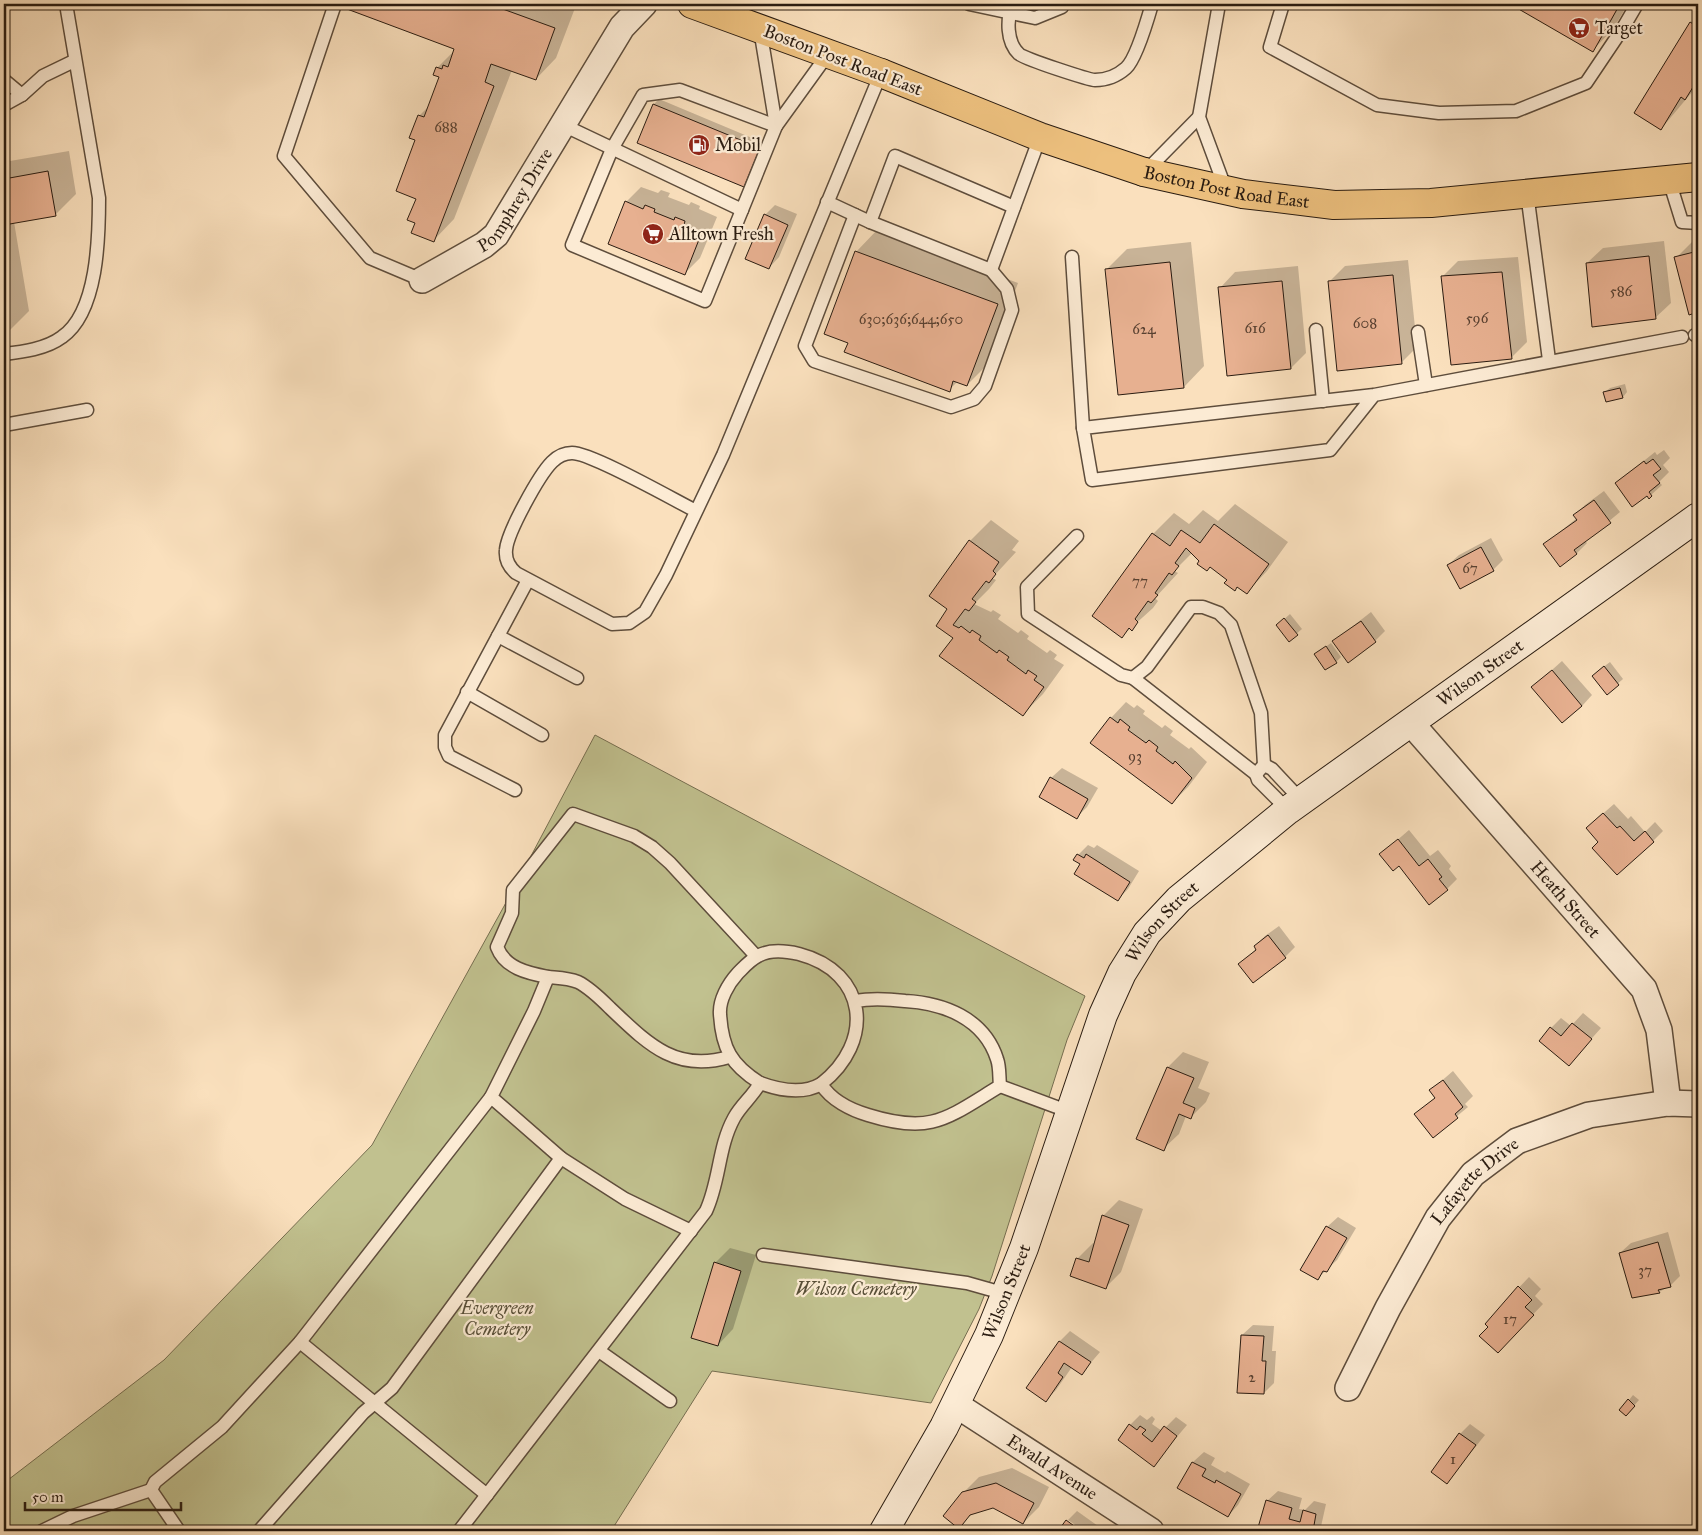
<svg xmlns="http://www.w3.org/2000/svg" width="1702" height="1535" font-family="'IM FELL Great Primer',serif">
	<style>
		.green { fill: #c1c18f; stroke: #766e50 }
		.shadow { fill: #0003 }
		.building { fill: #e7b090; stroke: #2a1c11 }
		.lines { fill: none; stroke-linecap: round; stroke-linejoin: round }
		.lane-casing { stroke: #5e4d3c; stroke-width: 15 }
		.street-casing { stroke: #5e4d3c; stroke-width: 28 }
		.secondary-casing { stroke: #2a1c11; stroke-width: 30 }
		.primary-casing { stroke: #2a1c11; stroke-width: 30 }
		.highway-casing { stroke: #2a1c11; stroke-width: 30 }
		.lane { stroke: #fcebd4; stroke-width: 12 }
		.street { stroke: #fcebd4; stroke-width: 25 }
		.secondary { stroke: #fcebd4; stroke-width: 28 }
		.primary { stroke: #edc07e; stroke-width: 28 }
		.highway { stroke: #edc07e; stroke-width: 28 }
		.labels { text-anchor: middle; dominant-baseline: central; stroke-width: 4.5; stroke-linejoin: round; paint-order: stroke }
		.number-label { font-size: 15px; fill: #594131 }
		.poi-label { font-size: 18px; fill: #2a1c11; stroke: #fcebd4; text-anchor: start }
		.street-label { font-size: 18px; fill: #2a1c11; stroke: #fcebd4 }
		.park-label { font-size: 18px; font-style: italic; fill: #574e37; stroke: #fcebd4 }
	</style>
	<rect width="100%" height="100%" fill="#fae0bd"/>
	<filter id="stains"><feTurbulence type="fractalNoise" baseFrequency=".004" numOctaves="4"/><feColorMatrix values="0 0 0 0 .2 0 0 0 0 .09 0 0 0 0 .02 0 0 0 .5 -.17"/></filter>
	<radialGradient id="worn" r=".72"><stop offset=".6" stop-color="#630" stop-opacity="0"/><stop offset="1" stop-color="#630" stop-opacity=".3"/></radialGradient>
	<polygon class="green" points="595,735 1085,996 1067,1040 992,1276 979,1309 931,1403 712,1371 611,1531 4,1531 4,1483 164,1360 372,1145 513,890"/>
	<g class="shadow">
		<polygon points="351,4 565,4 575,8 556,58 536,79 512,70 454,219 434,240 417,223 419,116 430,105 441,76 437,68 456,49 349,9"/>
		<polygon points="1512,4 1628,4 1613,29 1593,50"/>
		<polygon points="1698,15 1698,85 1661,129 1635,113 1691,22"/>
		<polygon points="659,99 764,143 749,181 744,186 638,142 654,104"/>
		<polygon points="69,151 76,194 55,215 14,222 29,311 8,332 4,333 4,162"/>
		<polygon points="641,187 658,193 661,190 670,193 668,197 689,205 691,202 700,206 699,209 717,217 700,258 685,273 626,202"/>
		<polygon points="775,205 797,214 779,257 769,268 765,215"/>
		<polygon points="877,230 1018,283 988,364 967,385 958,381 949,390 849,342 826,333 857,251"/>
		<polygon points="1697,237 1698,311 1690,313 1676,258"/>
		<polygon points="1664,241 1671,303 1655,318 1587,263 1603,248"/>
		<polygon points="1191,242 1204,366 1184,387 1106,270 1127,249"/>
		<polygon points="1518,257 1527,342 1511,358 1442,277 1458,261"/>
		<polygon points="1408,260 1417,347 1401,363 1329,282 1345,266"/>
		<polygon points="1298,266 1306,353 1291,368 1220,288 1235,272"/>
		<polygon points="1625,384 1627,392 1623,397 1607,401 1605,392 1610,388"/>
		<polygon points="1664,450 1670,458 1663,465 1669,472 1659,482 1662,485 1651,495 1616,483 1655,452 1657,455"/>
		<polygon points="1604,491 1620,512 1585,541 1587,543 1577,553 1560,565 1545,544 1577,518 1575,515 1585,505"/>
		<polygon points="1235,504 1288,542 1267,571 1247,592 1193,552 1174,571 1178,573 1155,598 1158,601 1153,608 1122,636 1094,616 1153,534 1174,513 1189,524 1203,510 1218,521"/>
		<polygon points="991,520 1019,541 1012,550 1016,552 992,578 996,580 989,589 974,604 991,612 993,610 1001,615 998,619 1018,633 1021,630 1029,636 1027,639 1047,653 1050,650 1057,655 1054,659 1064,665 1043,694 1022,715 955,637 949,609 970,541"/>
		<polygon points="1491,538 1503,560 1493,570 1448,565 1459,555"/>
		<polygon points="1371,612 1385,631 1375,641 1334,641"/>
		<polygon points="1290,614 1302,629 1289,640 1282,621"/>
		<polygon points="1331,643 1341,657 1336,662 1321,650"/>
		<polygon points="1562,661 1592,695 1582,706 1533,687"/>
		<polygon points="1610,662 1623,679 1607,693 1598,671"/>
		<polygon points="1126,702 1134,708 1137,705 1145,711 1143,714 1162,728 1165,725 1173,731 1170,735 1189,749 1191,747 1207,762 1188,787 1172,803 1111,718"/>
		<polygon points="1062,768 1098,788 1087,807 1076,818 1040,796 1051,778"/>
		<polygon points="1614,804 1628,819 1631,816 1645,832 1655,822 1663,831 1653,841 1599,842 1598,818"/>
		<polygon points="1409,830 1430,856 1438,850 1451,866 1449,869 1457,879 1447,889 1381,854"/>
		<polygon points="1088,845 1094,848 1097,845 1139,871 1128,889 1118,899 1082,864 1078,855"/>
		<polygon points="1279,926 1295,947 1285,957 1240,964 1257,948 1255,946 1265,936"/>
		<polygon points="1583,1013 1601,1028 1569,1064 1551,1028 1561,1018 1571,1026"/>
		<polygon points="1183,1052 1209,1062 1198,1088 1210,1093 1206,1102 1191,1117 1186,1116 1179,1134 1163,1149 1168,1067"/>
		<polygon points="1453,1071 1473,1096 1465,1104 1468,1107 1433,1136 1416,1115 1436,1097 1431,1090"/>
		<polygon points="1119,1200 1143,1209 1121,1272 1106,1287 1077,1259 1093,1243 1095,1244 1103,1216"/>
		<polygon points="1338,1217 1356,1228 1337,1260 1317,1279 1327,1227"/>
		<polygon points="1668,1232 1680,1276 1670,1286 1659,1292 1620,1253 1631,1243"/>
		<polygon points="730,1248 756,1255 733,1329 718,1345 715,1263"/>
		<polygon points="1529,1277 1541,1289 1535,1296 1543,1304 1508,1341 1490,1326 1505,1302"/>
		<polygon points="1253,1325 1274,1326 1272,1351 1276,1351 1274,1383 1264,1393 1242,1335"/>
		<polygon points="1070,1331 1100,1352 1082,1373 1072,1367 1056,1390 1046,1400 1028,1388 1060,1341"/>
		<polygon points="1633,1395 1639,1400 1626,1415 1629,1400"/>
		<polygon points="1140,1415 1147,1420 1152,1416 1155,1419 1152,1424 1162,1431 1176,1417 1187,1425 1153,1465 1130,1425"/>
		<polygon points="1470,1424 1485,1435 1447,1482 1460,1434"/>
		<polygon points="1204,1452 1215,1458 1211,1465 1225,1473 1227,1471 1250,1484 1238,1505 1228,1516 1179,1488 1193,1462"/>
		<polygon points="1012,1468 1049,1487 1039,1507 1023,1523 993,1507 974,1512 959,1527 963,1493 979,1477"/>
		<polygon points="1278,1491 1302,1498 1299,1509 1305,1510 1314,1501 1326,1504 1320,1531 1258,1530 1267,1501"/>
		<polygon points="1077,1511 1105,1531 1084,1531 1068,1520"/>
		<polygon points="1067,1522 1079,1531 1055,1531"/>
	</g>
	<g class="building">
		<polygon points="349,4 489,4 555,28 536,80 491,64 485,82 494,86 434,242 411,233 415,223 407,220 416,199 396,191 415,140 409,138 418,115 424,117 439,77 433,75 436,67 442,69 443,65 448,67 454,49 347,9"/>
		<polygon points="1510,4 1620,4 1593,52"/>
		<polygon points="1690,22 1698,27 1698,79 1685,100 1681,97 1661,130 1634,113"/>
		<polygon points="653,104 760,148 744,187 637,143"/>
		<polygon points="48,171 56,216 4,225 4,179"/>
		<polygon points="625,201 643,209 645,205 655,209 654,212 674,220 675,217 685,221 684,225 702,232 685,275 608,244"/>
		<polygon points="764,214 788,225 769,269 745,259"/>
		<polygon points="855,251 998,304 967,386 953,381 950,392 844,352 848,343 824,334"/>
		<polygon points="1698,251 1698,312 1689,315 1674,257"/>
		<polygon points="1649,256 1656,319 1592,327 1586,263"/>
		<polygon points="1170,262 1184,388 1118,395 1105,269"/>
		<polygon points="1502,272 1512,359 1451,365 1441,276"/>
		<polygon points="1393,275 1402,364 1337,371 1328,281"/>
		<polygon points="1282,281 1291,369 1227,376 1218,287"/>
		<polygon points="4,303 9,333 4,334"/>
		<polygon points="1620,388 1623,398 1606,402 1603,392"/>
		<polygon points="1653,459 1661,469 1653,475 1660,483 1649,492 1652,496 1649,499 1647,496 1632,507 1615,483 1644,461 1646,464"/>
		<polygon points="1594,500 1611,523 1574,550 1577,554 1560,567 1543,544 1577,520 1573,515"/>
		<polygon points="1214,524 1269,564 1247,594 1237,587 1235,591 1224,583 1227,580 1210,567 1207,571 1197,564 1199,561 1186,548 1175,563 1179,566 1172,575 1169,573 1155,593 1158,595 1151,603 1148,601 1135,619 1138,622 1132,631 1129,628 1122,638 1092,616 1152,533 1170,546 1181,530 1200,543"/>
		<polygon points="969,540 999,562 993,571 996,574 989,583 986,581 972,599 976,602 969,611 965,609 953,625 959,628 961,626 970,633 972,630 981,636 979,640 997,653 999,650 1009,657 1007,660 1026,674 1028,670 1037,676 1034,680 1044,687 1023,716 939,656 953,638 936,626 947,609 929,596"/>
		<polygon points="1481,547 1494,571 1460,589 1447,565"/>
		<polygon points="1284,618 1298,635 1289,642 1276,625"/>
		<polygon points="1361,621 1376,642 1348,663 1332,641"/>
		<polygon points="1326,646 1337,663 1325,670 1314,654"/>
		<polygon points="1604,666 1619,685 1607,695 1592,676"/>
		<polygon points="1552,670 1582,706 1562,723 1531,687"/>
		<polygon points="1110,717 1118,723 1120,719 1130,727 1128,730 1146,743 1149,740 1158,747 1156,751 1173,764 1175,761 1192,778 1172,804 1090,743"/>
		<polygon points="1050,777 1088,799 1077,819 1039,797"/>
		<polygon points="1603,813 1617,828 1620,826 1634,841 1645,831 1654,842 1617,875 1592,848 1598,842 1586,828"/>
		<polygon points="1398,839 1419,866 1428,859 1442,877 1439,879 1448,890 1429,905 1399,866 1393,871 1379,854"/>
		<polygon points="1077,854 1084,858 1086,854 1130,882 1118,901 1074,874 1080,864 1073,860"/>
		<polygon points="1268,935 1286,958 1253,983 1238,964 1256,950 1254,946"/>
		<polygon points="1572,1023 1592,1039 1569,1066 1539,1041 1550,1027 1561,1036"/>
		<polygon points="1167,1067 1194,1078 1183,1103 1195,1108 1191,1119 1179,1114 1164,1151 1136,1139"/>
		<polygon points="1443,1080 1463,1107 1455,1114 1458,1118 1433,1138 1414,1114 1435,1098 1429,1090"/>
		<polygon points="1102,1215 1129,1225 1106,1289 1070,1276 1076,1258 1089,1262"/>
		<polygon points="1326,1226 1347,1238 1327,1272 1323,1271 1318,1280 1300,1270"/>
		<polygon points="1658,1242 1671,1287 1658,1290 1660,1293 1632,1298 1619,1253"/>
		<polygon points="714,1262 741,1271 718,1346 691,1338"/>
		<polygon points="1518,1286 1532,1300 1525,1307 1534,1315 1498,1353 1479,1336 1488,1327 1485,1324"/>
		<polygon points="1241,1335 1264,1336 1262,1361 1266,1361 1264,1394 1237,1393"/>
		<polygon points="1059,1341 1091,1362 1082,1375 1064,1363 1058,1373 1063,1377 1046,1402 1026,1388"/>
		<polygon points="1628,1399 1635,1406 1626,1416 1619,1410"/>
		<polygon points="1129,1424 1137,1430 1140,1426 1146,1430 1142,1434 1152,1442 1164,1426 1177,1436 1154,1467 1118,1440"/>
		<polygon points="1459,1433 1476,1445 1447,1484 1431,1472"/>
		<polygon points="1192,1462 1206,1469 1202,1476 1215,1483 1216,1480 1241,1494 1228,1517 1177,1488"/>
		<polygon points="996,1483 1034,1503 1023,1524 993,1508 970,1515 959,1529 943,1516 962,1492"/>
		<polygon points="1266,1500 1292,1508 1289,1519 1300,1522 1303,1510 1316,1514 1313,1531 1257,1531"/>
		<polygon points="1066,1520 1081,1531 1058,1531"/>
	</g>
	<g class="lines">
		<g class="lane-casing">
			<g id="lane">
				<polyline points="335,4 284,156 370,258 422,280"/>
				<polyline points="969,4 1035,18 1062,7 1063,4"/>
				<path d="M1012,4C1007,19 1006,42 1019,54C1022,58 1089,80 1095,80C1107,80 1117,76 1126,68C1136,59 1148,18 1152,4"/>
				<polyline points="1219,4 1199,117 1226,190"/>
				<polyline points="1283,4 1270,47 1377,105 1439,113 1516,111 1586,83 1623,28 1637,4"/>
				<polyline points="760,29 776,126"/>
				<polyline points="4,80 22,95"/>
				<polyline points="4,105 22,95 43,76 74,61"/>
				<polyline points="563,125 742,210 776,126 828,54"/>
				<polyline points="1145,172 1199,117"/>
				<polyline points="1669,180 1682,222 1698,223"/>
				<polyline points="1527,193 1549,360"/>
				<polyline points="827,202 870,222 991,270 1040,137"/>
				<polyline points="742,210 705,301 572,245 612,149 643,95 680,90 776,126"/>
				<polyline points="855,215 805,346 814,361 951,407 974,399 985,386 1012,310 1007,289 991,270"/>
				<polyline points="870,222 895,156 1014,207"/>
				<polyline points="1072,257 1083,428"/>
				<polyline points="1316,330 1323,401"/>
				<polyline points="1418,332 1426,385"/>
				<polyline points="1695,335 1698,334"/>
				<path d="M4,354C22,352 46,349 62,337C98,312 99,237 99,198L66,4"/>
				<polyline points="1374,395 1330,450 1092,480 1083,428 1374,395 1682,337"/>
				<polyline points="4,425 87,410"/>
				<path d="M696,511C674,500 592,453 572,453C564,453 557,457 552,462C539,475 507,533 506,550C505,560 509,567 516,573L612,624L629,623L645,612L666,575L723,455L881,73"/>
				<polyline points="1077,536 1027,587 1028,614 1121,675 1133,678 1147,667 1191,607 1203,607 1219,613 1231,625 1261,713 1264,765"/>
				<polyline points="498,636 577,678"/>
				<polyline points="1133,678 1256,774"/>
				<polyline points="467,692 542,735"/>
				<polyline points="515,790 449,756 445,747 445,735 528,580"/>
				<polyline points="1288,810 1258,780 1256,774 1264,765 1272,769 1301,800"/>
				<path d="M548,977C558,978 568,978 578,982C590,988 601,999 610,1008C647,1043 675,1073 729,1057"/>
				<path d="M760,1083C779,1090 802,1095 821,1084"/>
				<polyline points="1000,1086 1070,1112"/>
				<polyline points="561,1158 625,1199 691,1231"/>
				<polyline points="763,1255 967,1283 1006,1294"/>
				<polyline points="300,1342 487,1495"/>
				<polyline points="599,1351 670,1401"/>
				<polyline points="42,1531 73,1516 151,1490"/>
				<polyline points="179,1531 151,1490 155,1482 222,1427 300,1342 491,1097"/>
				<path d="M259,1531L363,1413L392,1388L561,1158L491,1097L534,1011L548,977C527,973 505,968 497,947L512,913L513,890L573,814L634,836L652,847L670,863L756,956"/>
				<path d="M459,1531L706,1211C720,1181 718,1147 734,1118C741,1105 753,1096 760,1083C731,1065 722,1048 720,1014C719,1000 728,984 738,973C744,967 750,960 758,956C770,949 786,951 799,954C868,972 875,1042 821,1084C831,1100 851,1110 868,1115C932,1135 947,1118 1000,1086C999,1077 1000,1067 997,1059C984,1018 943,1003 905,1001C888,999 872,998 855,1001"/>
			</g>
		</g>
		<g class="street-casing">
			<g id="street">
				<path id="s1" d="M422,280L484,245L496,235L622,27L644,4"/>
				<path id="s2" d="M1410,722L1644,989L1659,1030L1668,1103"/>
				<path id="s3" d="M1348,1388L1388,1308L1438,1218L1473,1174L1517,1141L1589,1115L1668,1103L1698,1104"/>
				<path id="s4" d="M955,1404L1151,1531"/>
			</g>
		</g>
		<g class="secondary-casing">
			<g id="secondary">
				<path id="s5" d="M884,1531L944,1427L989,1335L1024,1248L1103,1015L1122,973L1147,933L1179,899L1288,810L1698,517"/>
			</g>
		</g>
		<g class="primary-casing">
			<g id="primary">
				<polyline points="692,4 881,73"/>
				<path id="s6" d="M1144,172L1243,194L1334,205L1431,203L1698,177"/>
			</g>
		</g>
		<g class="highway-casing">
			<polyline id="highway" points="881,73 1040,137 1144,172"/>
		</g>
		<use href="#lane" class="lane"/>
		<use href="#street" class="street"/>
		<use href="#secondary" class="secondary"/>
		<use href="#primary" class="primary"/>
		<use href="#highway" class="highway"/>
	</g>
	<defs>
		<g id="supermarket-disc" transform="scale(1.125)"><circle r="9.5" fill="#8f2418" stroke="#fcebd4"/><path d="M-6-5.5h2.5l.6 2H6L4.5 2H-2.5L-4.4-4H-6ZM-1.5 3.2a1.3 1.3 0 1 0 .1 0ZM3 3.2a1.3 1.3 0 1 0 .1 0Z" fill="#fff"/></g>
		<g id="fuel-disc" transform="scale(1.125)"><circle r="9.5" fill="#8f2418" stroke="#fcebd4"/><path d="M-5.5-6h7V0h2V4h1.3V-2.5L3-4.5l.8-.8L6-3V5H2.5V1h-1V6h-7ZM-4.2-4.7v3.2H.2V-4.7Z" fill="#fff"/></g>
	</defs>
	<g fill-rule="evenodd">
		<use href="#supermarket-disc" x="1579" y="28"/>
		<use href="#fuel-disc" x="699" y="145"/>
		<use href="#supermarket-disc" x="653" y="234"/>
	</g>
	<g class="labels">
		<g class="number-label">
			<text x="446" y="127">688</text>
			<text x="1621" y="291">586</text>
			<text x="1477" y="318">596</text>
			<text x="911" y="319">630;636;644;650</text>
			<text x="1365" y="323">608</text>
			<text x="1255" y="328">616</text>
			<text x="1144" y="329">624</text>
			<text x="1470" y="568">67</text>
			<text x="1140" y="581">77</text>
			<text x="1135" y="756">93</text>
			<text x="1645" y="1270">37</text>
			<text x="1510" y="1319">17</text>
			<text x="1252" y="1377">2</text>
			<text x="1453" y="1459">1</text>
		</g>
		<g class="poi-label">
			<text x="1595" y="28">Target</text>
			<text x="715" y="145">Mobil</text>
			<text x="669" y="234">Alltown Fresh</text>
		</g>
		<g class="street-label">
			<text transform="translate(843 60) rotate(21)">Boston Post Road East</text>
			<text stroke="none"><textPath href="#s6" startOffset="84">Boston Post Road East</textPath></text>
			<text stroke="none"><textPath href="#s1" startOffset="126">Pomphrey Drive</textPath></text>
			<text stroke="none"><textPath href="#s5" startOffset="1079">Wilson Street</textPath></text>
			<text stroke="none"><textPath href="#s2" startOffset="236">Heath Street</textPath></text>
			<text stroke="none"><textPath href="#s5" startOffset="674">Wilson Street</textPath></text>
			<text stroke="none"><textPath href="#s3" startOffset="245">Lafayette Drive</textPath></text>
			<text stroke="none"><textPath href="#s5" startOffset="269">Wilson Street</textPath></text>
			<text stroke="none"><textPath href="#s4" startOffset="116">Ewald Avenue</textPath></text>
		</g>
		<g class="park-label">
			<text x="856" y="1289">Wilson Cemetery</text>
			<text x="497" y="1308">Evergreen<tspan x="497" dy="21">Cemetery</tspan></text>
		</g>
	</g>
	<rect width="1702" height="1535" fill="none" stroke="#fae0bd" stroke-width="20"/>
	<rect x="5" y="5" width="1692" height="1525" fill="none" stroke="#2a1c11" stroke-width="2.5"/>
	<rect x="10" y="10" width="1682" height="1515" fill="none" stroke="#2a1c11"/>
	<path d="M25 1502v8h156v-8" fill="none" stroke="#2a1c11" stroke-width="2.5"/>
	<text x="32" y="1502" font-size="15" fill="#2a1c11" stroke="#fcebd4" stroke-width="4" paint-order="stroke">50 m</text>
	<rect width="100%" height="100%" filter="url(#stains)"/>
	<rect width="100%" height="100%" fill="url(#worn)"/>
</svg>
